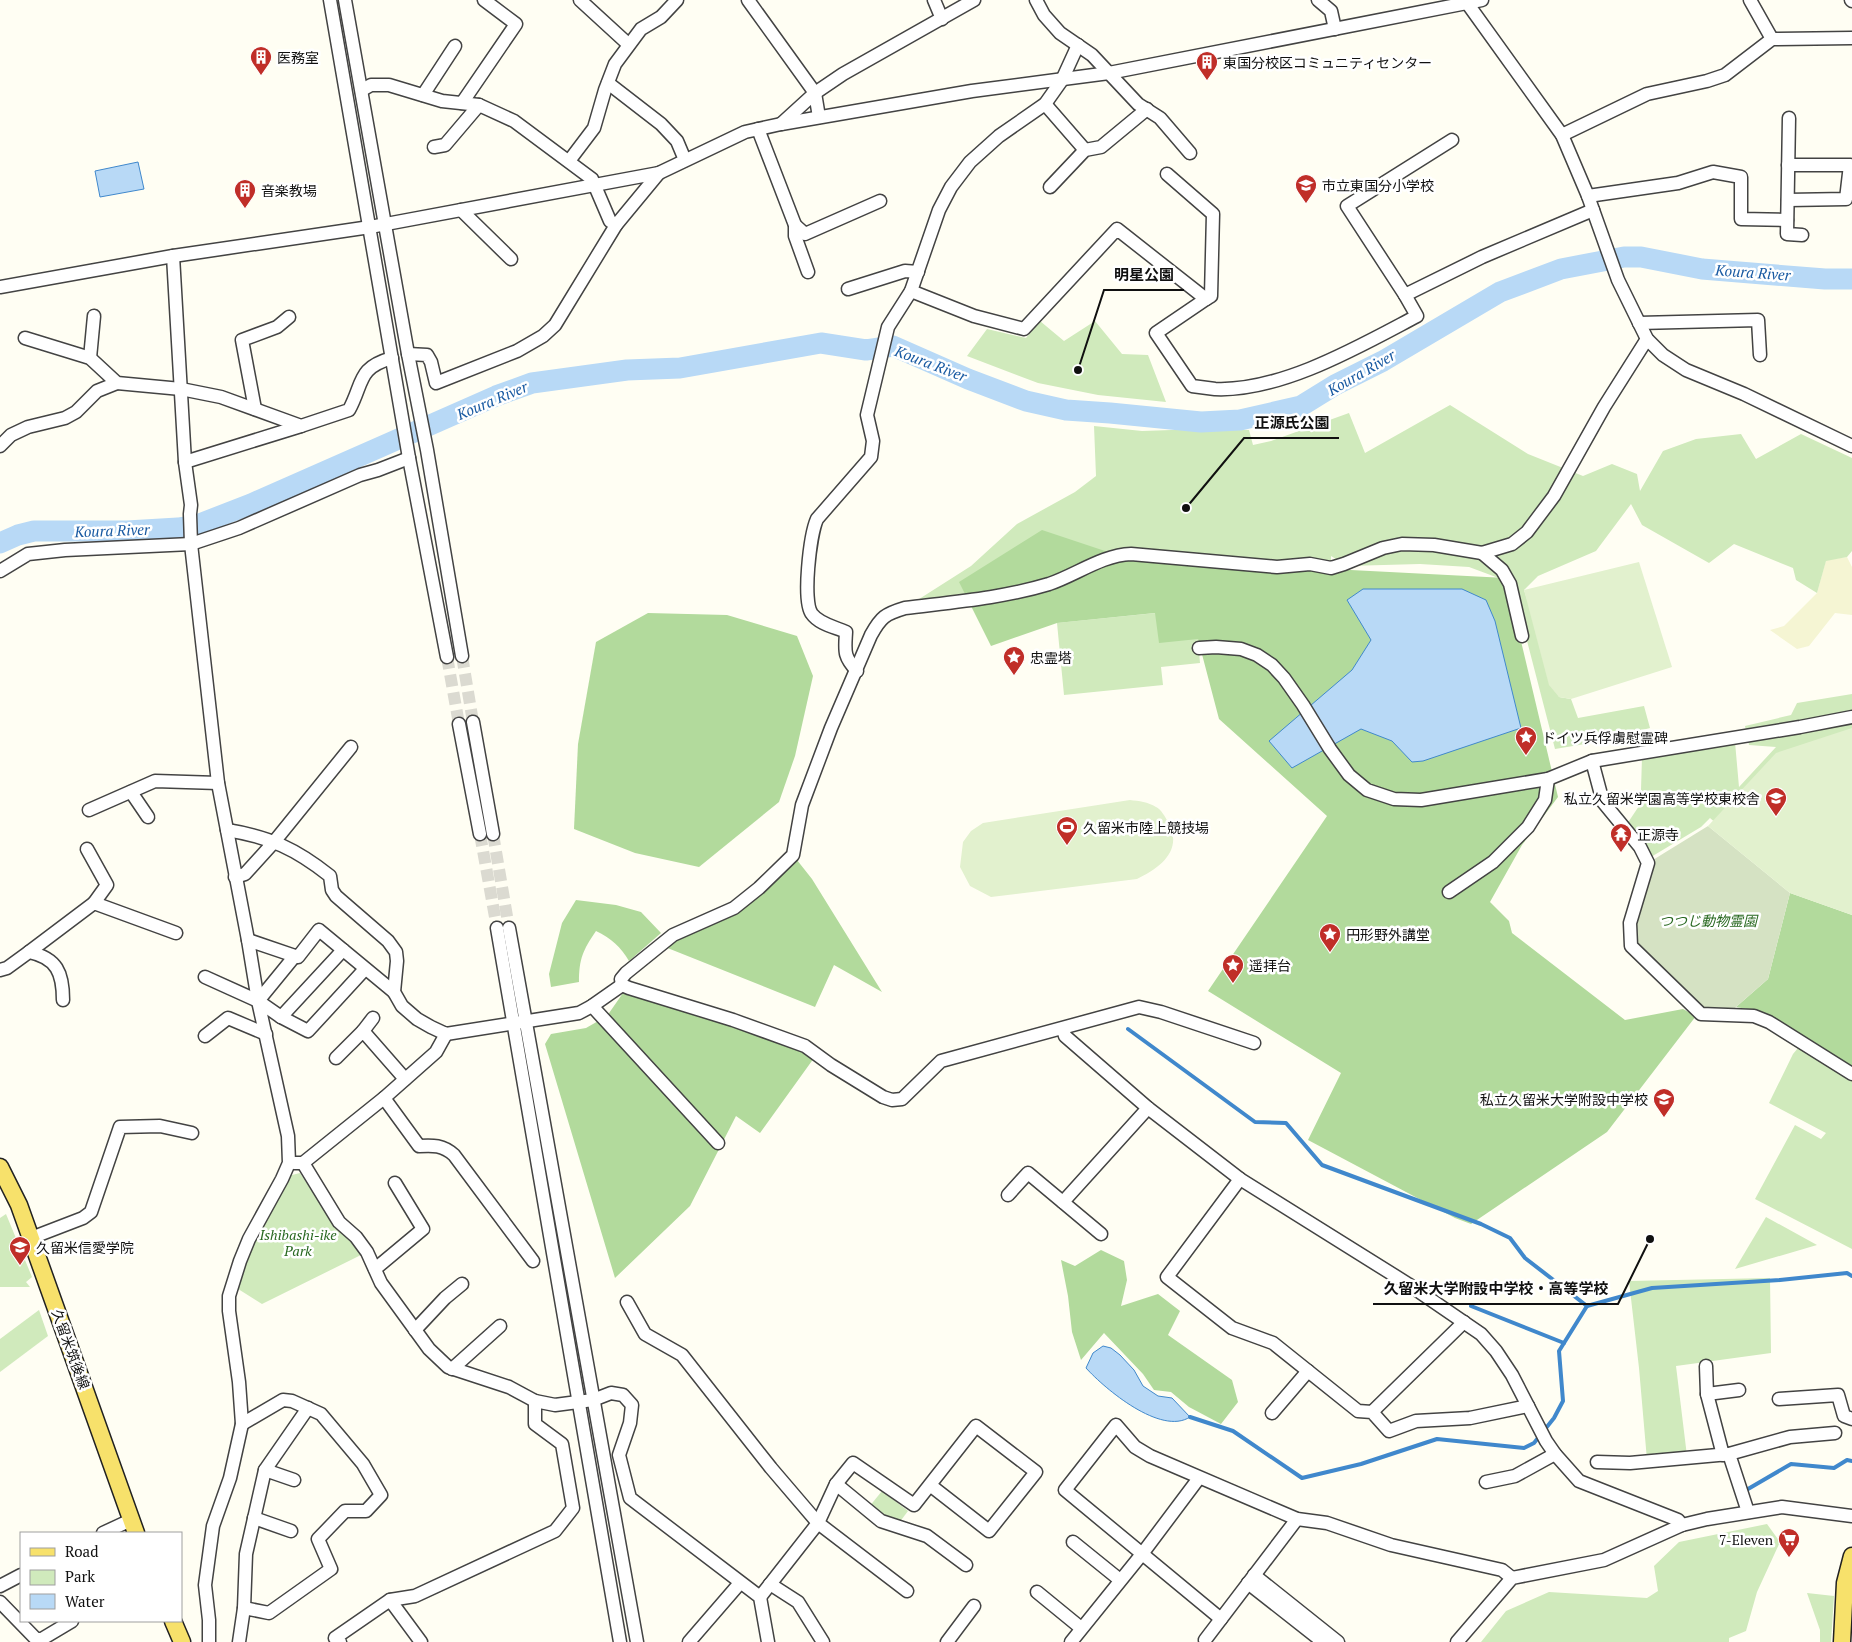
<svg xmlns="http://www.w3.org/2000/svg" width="1852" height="1642" font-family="'PT Serif','Noto Sans JP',serif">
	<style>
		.farmland { fill: #f5f5d3 }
		.green { fill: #d0eabc }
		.forest { fill: #b2da9c }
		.cemetery { fill: #d5e2c3 }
		.pitch { fill: #e2f1ce }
		.water { fill: #b8d9f6; stroke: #4088cc }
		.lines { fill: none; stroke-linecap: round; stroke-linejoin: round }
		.stream { stroke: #4088cc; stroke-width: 4 }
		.river { stroke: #b8d9f6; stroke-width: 21 }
		.minor-tunnel { stroke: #dbdad1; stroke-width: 12; stroke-dasharray: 12 6; stroke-linecap: butt }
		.minor-casing { stroke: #434343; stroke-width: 15 }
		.major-casing { stroke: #212121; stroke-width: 19 }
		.minor { stroke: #fff; stroke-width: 12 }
		.major { stroke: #f7e16b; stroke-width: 16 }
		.labels { text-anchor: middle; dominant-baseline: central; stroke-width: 5; stroke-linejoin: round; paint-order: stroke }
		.poi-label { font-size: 14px; fill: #101010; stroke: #fff; text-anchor: start }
		.park-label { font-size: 14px; font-style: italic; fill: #286820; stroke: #fff }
		.street-label { font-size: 14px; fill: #101010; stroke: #fff }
		.water-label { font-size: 15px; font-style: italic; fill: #195aa2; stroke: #fff }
		.leader { fill: none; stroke: #101010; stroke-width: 2 }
		.callout-dot { fill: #101010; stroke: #fff; stroke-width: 2 }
		.callout-label { font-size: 15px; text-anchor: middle; font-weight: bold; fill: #101010; stroke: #fff; stroke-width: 5; stroke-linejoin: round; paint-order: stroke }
	</style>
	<rect width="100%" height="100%" fill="#fffef3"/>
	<polygon class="farmland" points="1847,557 1852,567 1852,615 1835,613 1809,646 1797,649 1770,630 1784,626 1817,593 1826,560"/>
	<g class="green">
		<polygon points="1040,321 1064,341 1095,321 1122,354 1148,355 1166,402 1098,395 1038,383 967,356 987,329 1026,338"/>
		<polygon points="1450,405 1528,454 1583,476 1612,464 1637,474 1640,491 1663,451 1696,439 1741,434 1756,459 1801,434 1852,458 1852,551 1847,557 1826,561 1817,593 1796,580 1793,568 1734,544 1709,563 1642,525 1631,504 1596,551 1538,576 1524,590 1559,697 1571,699 1578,718 1644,706 1650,728 1597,742 1555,749 1512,583 1469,567 1420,564 1347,566 1331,556 1331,568 1051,583 905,608 971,566 1017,524 1075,492 1096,476 1094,426 1142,431 1201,429 1249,430 1253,445 1271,441 1349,413 1365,453"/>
		<polygon points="1156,613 1198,639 1200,663 1161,667 1163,685 1064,695 1057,623"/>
		<polygon points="1852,694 1852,759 1718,825 1710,818 1701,827 1651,857 1627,824 1647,794 1641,790 1642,757 1735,742 1739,787 1776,747 1749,745 1745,726 1791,715 1797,703"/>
		<polygon points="1798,1048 1852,1078 1852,1249 1755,1199 1795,1125 1821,1139 1826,1133 1769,1103 1793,1054"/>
		<polygon points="300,1173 334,1224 356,1244 363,1254 262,1304 235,1287 252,1242 288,1176"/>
		<polygon points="6,1214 32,1277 26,1282 30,1287 0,1287 0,1218"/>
		<polygon points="1766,1217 1817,1245 1735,1269"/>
		<polygon points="1770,1278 1771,1353 1676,1366 1687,1456 1647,1460 1639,1368 1629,1281"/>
		<polygon points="39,1310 48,1336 0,1372 0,1339"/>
		<polygon points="882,1491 908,1511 899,1523 884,1519 869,1507"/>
		<polygon points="1767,1524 1780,1542 1757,1592 1746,1631 1729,1638 1729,1642 1481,1642 1506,1611 1549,1592 1647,1598 1658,1591 1654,1566 1679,1542"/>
		<polygon points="1807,1593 1834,1596 1831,1642 1820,1642 1820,1630"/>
	</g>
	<g class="forest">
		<polygon points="1042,530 1117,555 1273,566 1506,578 1558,797 1522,845 1490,902 1509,921 1512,933 1625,1020 1683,1009 1696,1016 1607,1132 1471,1224 1455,1218 1308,1140 1341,1073 1208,991 1327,816 1219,719 1198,639 1159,643 1155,613 1057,623 991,646 959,582"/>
		<polygon points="648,613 727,615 797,636 813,676 795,756 779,802 699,867 635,853 574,829 578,744 596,642"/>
		<polygon points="793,855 812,879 882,992 834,965 815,1007 665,947 734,908"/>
		<polygon points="1790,893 1852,915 1852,1066 1773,1017 1758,1011 1736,1007 1768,979"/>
		<path d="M576,900L616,905L641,912L661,933L629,961C621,947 611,938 596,931C583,950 579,959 579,982L551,987L549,974L562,923Z"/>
		<polygon points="623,993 800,1043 814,1058 760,1133 736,1116 690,1206 615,1278 545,1044 551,1034 586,1028 607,1016"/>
		<polygon points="1101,1250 1124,1261 1127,1280 1121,1306 1158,1294 1180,1311 1168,1335 1232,1380 1238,1402 1221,1424 1189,1407 1171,1392 1154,1390 1143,1374 1104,1333 1081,1360 1072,1332 1068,1296 1061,1260 1075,1266"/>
	</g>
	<polygon class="cemetery" points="1708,826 1790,893 1768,979 1728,1014 1701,1014 1631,946 1648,863"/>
	<g class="pitch">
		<polygon points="1639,562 1672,667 1571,699 1559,697 1549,685 1524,590"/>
		<polygon points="1852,728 1852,915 1790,893 1708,826 1776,753"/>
		<path d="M1130,800C1139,801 1148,802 1156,807C1161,809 1165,817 1168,822C1184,850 1160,868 1137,879L991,897L970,886L960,867L963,842L971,831L983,823Z"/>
	</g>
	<g class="water">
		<polygon points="138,162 144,189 100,197 95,171"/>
		<polygon points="1363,589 1462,589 1486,600 1495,621 1521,728 1423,761 1412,762 1392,741 1361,729 1292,768 1269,741 1352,670 1371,640 1347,600"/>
		<path d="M1103,1346L1111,1348L1120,1355L1134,1370L1143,1386L1158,1396L1172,1398L1190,1417C1161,1436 1105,1389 1086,1368L1093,1353Z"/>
	</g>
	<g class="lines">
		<g class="stream">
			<polyline points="1128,1029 1255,1122 1286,1123 1322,1165 1481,1224 1510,1238 1525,1258 1587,1306 1652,1288 1780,1280 1847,1273 1852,1276"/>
			<polyline points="1471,1306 1564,1343"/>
			<polyline points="1190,1417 1233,1431 1302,1478 1361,1464 1437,1439 1524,1448 1534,1443 1554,1418 1563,1401 1559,1351 1587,1306"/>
			<polyline points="1748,1489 1791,1464 1834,1468 1847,1460 1852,1461"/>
		</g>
		<polyline class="river" points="0,543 18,535 34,531 127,531 178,528 197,525 251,504 496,396 532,383 627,370 680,368 821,343 866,350 893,346 968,379 1026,401 1066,410 1110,413 1201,422 1240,420 1301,406 1335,385 1383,361 1500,292 1561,269 1624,257 1641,257 1702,269 1825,279 1852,279"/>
		<g class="minor-tunnel">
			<polyline points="462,656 473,722"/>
			<polyline points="447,657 459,724"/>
			<polyline points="480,834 497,928"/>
			<polyline points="493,834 509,928"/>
		</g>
		<g class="minor-casing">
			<g id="minor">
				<polyline points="330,0 409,458 447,657"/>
				<polyline points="345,0 408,354 427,450 462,656"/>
				<polyline points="580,0 628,44"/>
				<polyline points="748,0 815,93 819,117"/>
				<polyline points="934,0 942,19"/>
				<polyline points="1036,0 1044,15 1060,33 1092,55 1138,104 1160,118 1190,153"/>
				<polyline points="1318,0 1331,11 1335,29"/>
				<polyline points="1465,0 1562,135 1588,196 1618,280 1647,339 1663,355 1686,370 1744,394 1852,446"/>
				<polyline points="1750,0 1772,39"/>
				<polyline points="1851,0 1852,1"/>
				<polyline points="608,83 661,124 677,141 685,160"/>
				<polyline points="362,90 371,85 389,85 442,101 479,105 514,121 592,179 610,221 616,225 555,325 543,336 517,351 436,383 431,362 427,355 408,354"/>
				<polyline points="423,95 455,46"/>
				<polyline points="462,103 516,24 484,0"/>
				<polyline points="1045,104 1085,150"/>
				<polyline points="1789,118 1787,234 1802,235"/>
				<polyline points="781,124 815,93 843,74 974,0"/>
				<polyline points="758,129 795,225 795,236 808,272"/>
				<polyline points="1562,135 1647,94 1707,81 1725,75 1772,39 1852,38"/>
				<polyline points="1452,140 1347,206 1405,295 1482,257 1593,210"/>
				<polyline points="434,147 445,145 479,105"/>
				<polyline points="569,161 594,128 605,90 615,64 641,29 661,17 677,0"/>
				<polyline points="1167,174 1213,214 1211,296 1206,299"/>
				<polyline points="1050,187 1085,150 1101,147 1147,109"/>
				<polyline points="1588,196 1678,183 1713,172 1741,177 1741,219 1787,220"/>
				<polyline points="1788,200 1846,199 1850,165 1788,165"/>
				<polyline points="461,210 511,259"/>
				<polyline points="616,225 659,173"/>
				<polyline points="795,225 805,234 880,201"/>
				<polyline points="173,256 185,462 191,505 190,514 191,544 218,783 248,940 258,1001 288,1136 289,1163 282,1179 249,1239 240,1261 229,1296 229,1311 239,1382 242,1424 230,1478 213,1526 205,1585 209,1620 209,1642"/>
				<polyline points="0,287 173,256 370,227 659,173 745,132 781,124 972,91 1109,73 1482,0"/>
				<polyline points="848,289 905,271 918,272"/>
				<path d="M911,291L974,316L1024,329L1117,229L1206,299L1156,333L1192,386C1200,387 1207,388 1215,389C1281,392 1360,346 1417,316L1405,295"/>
				<polyline points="1639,323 1758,320 1760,355"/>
				<path d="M25,338L90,358L117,383L181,389L221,397L301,426L349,410C364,382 357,368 392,358"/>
				<polyline points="90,358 94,316"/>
				<polyline points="255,409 242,340 277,327 289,317"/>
				<polyline points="0,446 11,435 28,427 65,418 76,412 97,391 117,383"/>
				<polyline points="185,462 301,426"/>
				<polyline points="1482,553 1502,570 1510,584 1522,636"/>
				<polyline points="0,571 28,554 65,550 191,544 239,528 360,475 378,470 409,458"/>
				<polyline points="1199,648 1216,647 1241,649 1257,655 1272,665 1284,678 1303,705 1330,749 1349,775 1367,790 1394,799 1421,800 1548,779 1592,761 1800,727 1852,717"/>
				<path d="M857,671C843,656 845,651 846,632C835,627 819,624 812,614C802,602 810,535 817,519L871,457L873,441L867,415L888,327L911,291L939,210L951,187L970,162L999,136L1045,104L1062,80L1078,45"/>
				<polyline points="473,722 493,834"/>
				<polyline points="459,724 480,834"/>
				<polyline points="1592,761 1603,802 1640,847 1648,863 1630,923 1631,946 1701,1014 1754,1016 1769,1022 1852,1074"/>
				<polyline points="131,792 148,817"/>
				<polyline points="89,810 155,781 218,783"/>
				<path d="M227,830C270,837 296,849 330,876L332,890L336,896L388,941L396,952L397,961L394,992L402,1006L417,1019L431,1027L446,1034L579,1013L592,1006L622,985"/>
				<polyline points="87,849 107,885 94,903"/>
				<polyline points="235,877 245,874 274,842 351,747"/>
				<polyline points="1449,892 1493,862 1528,827 1545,800 1548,779"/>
				<polyline points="497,928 620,1642"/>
				<polyline points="509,928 637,1642"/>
				<polyline points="248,940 298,957 319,930 394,992"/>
				<polyline points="29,952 94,903 176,933"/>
				<path d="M0,970L7,968L29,952C57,958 63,973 63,1000"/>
				<polyline points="205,977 258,1001 281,1017 308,1031 365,969"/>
				<path d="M622,985L621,979L626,973L673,935L734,908L759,888L793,855L802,805L831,728L871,635C881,617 885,614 905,608C953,602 1003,598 1049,584C1076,575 1102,555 1131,554L1277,567L1310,564L1331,568L1344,564L1383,548L1402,544L1434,545L1482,553L1512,544L1527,532L1554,496L1604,407L1647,339"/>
				<polyline points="622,985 629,988 733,1020 805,1046 831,1065 883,1097 892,1100 902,1099 941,1061 1139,1007 1161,1012 1254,1043"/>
				<polyline points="258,1001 294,957"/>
				<polyline points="592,1006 718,1143"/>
				<polyline points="281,1017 343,950"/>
				<polyline points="1063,1029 1065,1036 1148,1108 1240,1179 1408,1284 1481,1334 1496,1351 1512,1375 1546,1441 1555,1454 1579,1481 1678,1520 1682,1525"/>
				<polyline points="363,1031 373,1018"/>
				<polyline points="205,1036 228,1018 266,1034"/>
				<polyline points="336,1058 363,1031 405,1079"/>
				<path d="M384,1098L419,1146C433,1145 443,1145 454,1155L533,1261"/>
				<polyline points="294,1163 303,1163 384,1098 436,1052 446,1034"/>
				<polyline points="303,1163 339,1222 356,1237 367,1252 381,1283 429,1349 448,1367 509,1387 535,1401 555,1405 593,1400 611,1393 623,1395 632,1405 630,1423 619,1455 630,1498 760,1597 768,1642"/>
				<polyline points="1240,1179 1167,1277 1232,1328 1273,1343 1358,1411 1372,1412 1389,1431 1416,1421 1470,1418 1528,1406"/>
				<polyline points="1008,1195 1028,1173 1101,1234"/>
				<polyline points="1063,1202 1148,1108"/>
				<polyline points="31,1238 83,1218 91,1212 120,1127 160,1126 192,1133"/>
				<polyline points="375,1269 423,1229 395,1183"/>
				<polyline points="627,1302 645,1334 682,1355 771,1468 818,1523 760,1597"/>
				<polyline points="415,1330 445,1298 462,1284"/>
				<polyline points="1706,1366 1707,1394 1723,1455"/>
				<polyline points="452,1369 500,1326"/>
				<polyline points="1707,1394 1739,1390"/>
				<polyline points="1779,1399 1838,1395 1844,1416 1852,1419"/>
				<polyline points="1372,1412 1464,1322"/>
				<polyline points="1272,1413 1308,1371"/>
				<polyline points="1597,1462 1630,1463 1729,1454"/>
				<polyline points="265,1470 294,1480"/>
				<polyline points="1486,1482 1515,1476 1555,1454"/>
				<polyline points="836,1484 853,1463 914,1505 976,1426 1036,1472 989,1531 930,1485"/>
				<polyline points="1748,1512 1729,1454 1790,1437 1835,1433"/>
				<polyline points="254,1518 291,1531"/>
				<polyline points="103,1533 131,1520"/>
				<polyline points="1073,1542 1120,1580"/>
				<polyline points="1254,1575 1338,1642"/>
				<polyline points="1248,1583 1323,1642"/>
				<polyline points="770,1584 798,1602 823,1642"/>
				<polyline points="0,1586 21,1575"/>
				<polyline points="907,1591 818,1523 836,1484 881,1521 927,1536 966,1565"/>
				<polyline points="1037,1592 1081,1628"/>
				<polyline points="390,1600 415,1596 555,1531 573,1508 562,1444 535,1424 535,1401"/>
				<polyline points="0,1602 36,1639 42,1639 72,1621"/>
				<polyline points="244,1608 246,1554 265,1470 308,1408"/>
				<polyline points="1221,1619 1065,1490 1116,1425 1135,1447 1150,1456 1297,1519 1327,1523 1391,1545 1502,1570 1512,1578"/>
				<polyline points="1205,1640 1297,1519"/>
				<polyline points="239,1642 244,1608 269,1613 331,1569 318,1539 345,1511 366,1511 381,1495 363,1464 321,1414 292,1401 283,1400 242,1424"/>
				<polyline points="340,1642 335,1638 390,1600 421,1642"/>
				<polyline points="689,1642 740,1583"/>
				<polyline points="947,1642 974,1606"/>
				<polyline points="1071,1642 1142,1554 1199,1478"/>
				<polyline points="1457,1642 1512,1578 1604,1560 1682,1525 1707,1519 1782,1507 1852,1516"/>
			</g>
		</g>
		<g class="major-casing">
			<g id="major">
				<polyline points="0,1167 19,1205 136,1533"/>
				<polyline points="173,1621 182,1642"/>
				<polyline points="1842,1642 1845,1583 1852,1556"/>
			</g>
		</g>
		<use href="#minor" class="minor"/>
		<use href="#major" class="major"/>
	</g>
	<defs>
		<g id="building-pin" transform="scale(1.125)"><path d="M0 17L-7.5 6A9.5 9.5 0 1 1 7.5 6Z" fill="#c02e28" stroke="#fff"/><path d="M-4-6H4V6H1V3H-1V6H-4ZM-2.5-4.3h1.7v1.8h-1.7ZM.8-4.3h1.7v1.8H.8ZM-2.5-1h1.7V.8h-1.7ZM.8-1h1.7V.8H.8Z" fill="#fff"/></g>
		<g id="school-pin" transform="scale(1.125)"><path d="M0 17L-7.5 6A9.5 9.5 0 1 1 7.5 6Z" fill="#c02e28" stroke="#fff"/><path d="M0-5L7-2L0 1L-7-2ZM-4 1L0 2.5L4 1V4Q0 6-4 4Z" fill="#fff"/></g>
		<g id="sight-pin" transform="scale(1.125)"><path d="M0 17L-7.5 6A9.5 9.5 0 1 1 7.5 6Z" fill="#c02e28" stroke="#fff"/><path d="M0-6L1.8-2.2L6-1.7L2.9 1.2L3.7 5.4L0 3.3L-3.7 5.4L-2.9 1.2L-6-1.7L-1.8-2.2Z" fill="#fff"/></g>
		<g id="stadium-pin" transform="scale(1.125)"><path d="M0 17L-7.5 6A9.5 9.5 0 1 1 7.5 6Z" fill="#c02e28" stroke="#fff"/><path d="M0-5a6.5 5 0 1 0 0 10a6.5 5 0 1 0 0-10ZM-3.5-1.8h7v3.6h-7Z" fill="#fff"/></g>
		<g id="temple-pin" transform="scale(1.125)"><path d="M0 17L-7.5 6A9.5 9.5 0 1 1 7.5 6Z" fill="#c02e28" stroke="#fff"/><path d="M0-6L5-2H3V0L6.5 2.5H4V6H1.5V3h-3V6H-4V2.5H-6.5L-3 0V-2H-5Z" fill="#fff"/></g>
		<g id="supermarket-pin" transform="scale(1.125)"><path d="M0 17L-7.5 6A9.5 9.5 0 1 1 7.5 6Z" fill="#c02e28" stroke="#fff"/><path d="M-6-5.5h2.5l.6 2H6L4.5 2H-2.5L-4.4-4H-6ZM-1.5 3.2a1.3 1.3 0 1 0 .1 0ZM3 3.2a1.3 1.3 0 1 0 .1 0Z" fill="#fff"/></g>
	</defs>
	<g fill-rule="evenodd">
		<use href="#building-pin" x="261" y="57"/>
		<use href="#building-pin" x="1207" y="62"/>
		<use href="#school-pin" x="1306" y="185"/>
		<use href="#building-pin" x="245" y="190"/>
		<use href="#sight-pin" x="1014" y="657"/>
		<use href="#sight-pin" x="1526" y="737"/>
		<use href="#school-pin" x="1776" y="798"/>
		<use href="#stadium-pin" x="1067" y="827"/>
		<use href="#temple-pin" x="1621" y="834"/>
		<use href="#sight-pin" x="1330" y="934"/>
		<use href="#sight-pin" x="1233" y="965"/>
		<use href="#school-pin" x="1664" y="1099"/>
		<use href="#school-pin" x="20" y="1247"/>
		<use href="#supermarket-pin" x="1789" y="1539"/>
	</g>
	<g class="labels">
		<g class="poi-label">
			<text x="277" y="57">医務室</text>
			<text x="1223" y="62">東国分校区コミュニティセンター</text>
			<text x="1322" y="185">市立東国分小学校</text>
			<text x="261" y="190">音楽教場</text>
			<text x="1030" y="657">忠霊塔</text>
			<text x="1542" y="737">ドイツ兵俘虜慰霊碑</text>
			<text x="1760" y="798" text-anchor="end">私立久留米学園高等学校東校舎</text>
			<text x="1083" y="827">久留米市陸上競技場</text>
			<text x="1637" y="834">正源寺</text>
			<text x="1346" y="934">円形野外講堂</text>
			<text x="1249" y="965">遥拝台</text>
			<text x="1648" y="1099" text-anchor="end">私立久留米大学附設中学校</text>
			<text x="36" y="1247">久留米信愛学院</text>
			<text x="1773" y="1539" text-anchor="end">7-Eleven</text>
		</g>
		<g class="park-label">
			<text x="1708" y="920">つつじ動物霊園</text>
			<text x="298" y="1234">Ishibashi-ike<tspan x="298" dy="16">Park</tspan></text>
		</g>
		<g class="street-label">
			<text transform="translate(71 1349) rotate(70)">久留米筑後線</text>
		</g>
		<g class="water-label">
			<text transform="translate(1753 272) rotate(4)">Koura River</text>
			<text transform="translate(931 363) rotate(21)">Koura River</text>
			<text transform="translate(1361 372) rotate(-30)">Koura River</text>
			<text transform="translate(492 400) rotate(-23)">Koura River</text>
			<text transform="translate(112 530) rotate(-2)">Koura River</text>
		</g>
	</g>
	<path class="leader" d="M1078 370L1104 290H1184M1186 508L1244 438H1339M1650 1239L1618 1304H1373"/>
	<g class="callout-dot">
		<circle cx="1078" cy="370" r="5"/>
		<circle cx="1186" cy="508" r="5"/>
		<circle cx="1650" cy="1239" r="5"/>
	</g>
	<g class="callout-label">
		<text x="1144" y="280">明星公園</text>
		<text x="1292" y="428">正源氏公園</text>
		<text x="1496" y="1294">久留米大学附設中学校・高等学校</text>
	</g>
	<rect x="20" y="1532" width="162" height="90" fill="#ffffff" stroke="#9f9f9f"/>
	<rect x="30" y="1548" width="25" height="8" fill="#f7e16b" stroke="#9f9f9f"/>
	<text x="65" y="1557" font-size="15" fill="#101010">Road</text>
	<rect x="30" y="1570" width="25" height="15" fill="#d0eabc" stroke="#9f9f9f"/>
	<text x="65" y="1582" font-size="15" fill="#101010">Park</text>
	<rect x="30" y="1594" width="25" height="15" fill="#b8d9f6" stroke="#9f9f9f"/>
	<text x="65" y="1607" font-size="15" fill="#101010">Water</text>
</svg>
